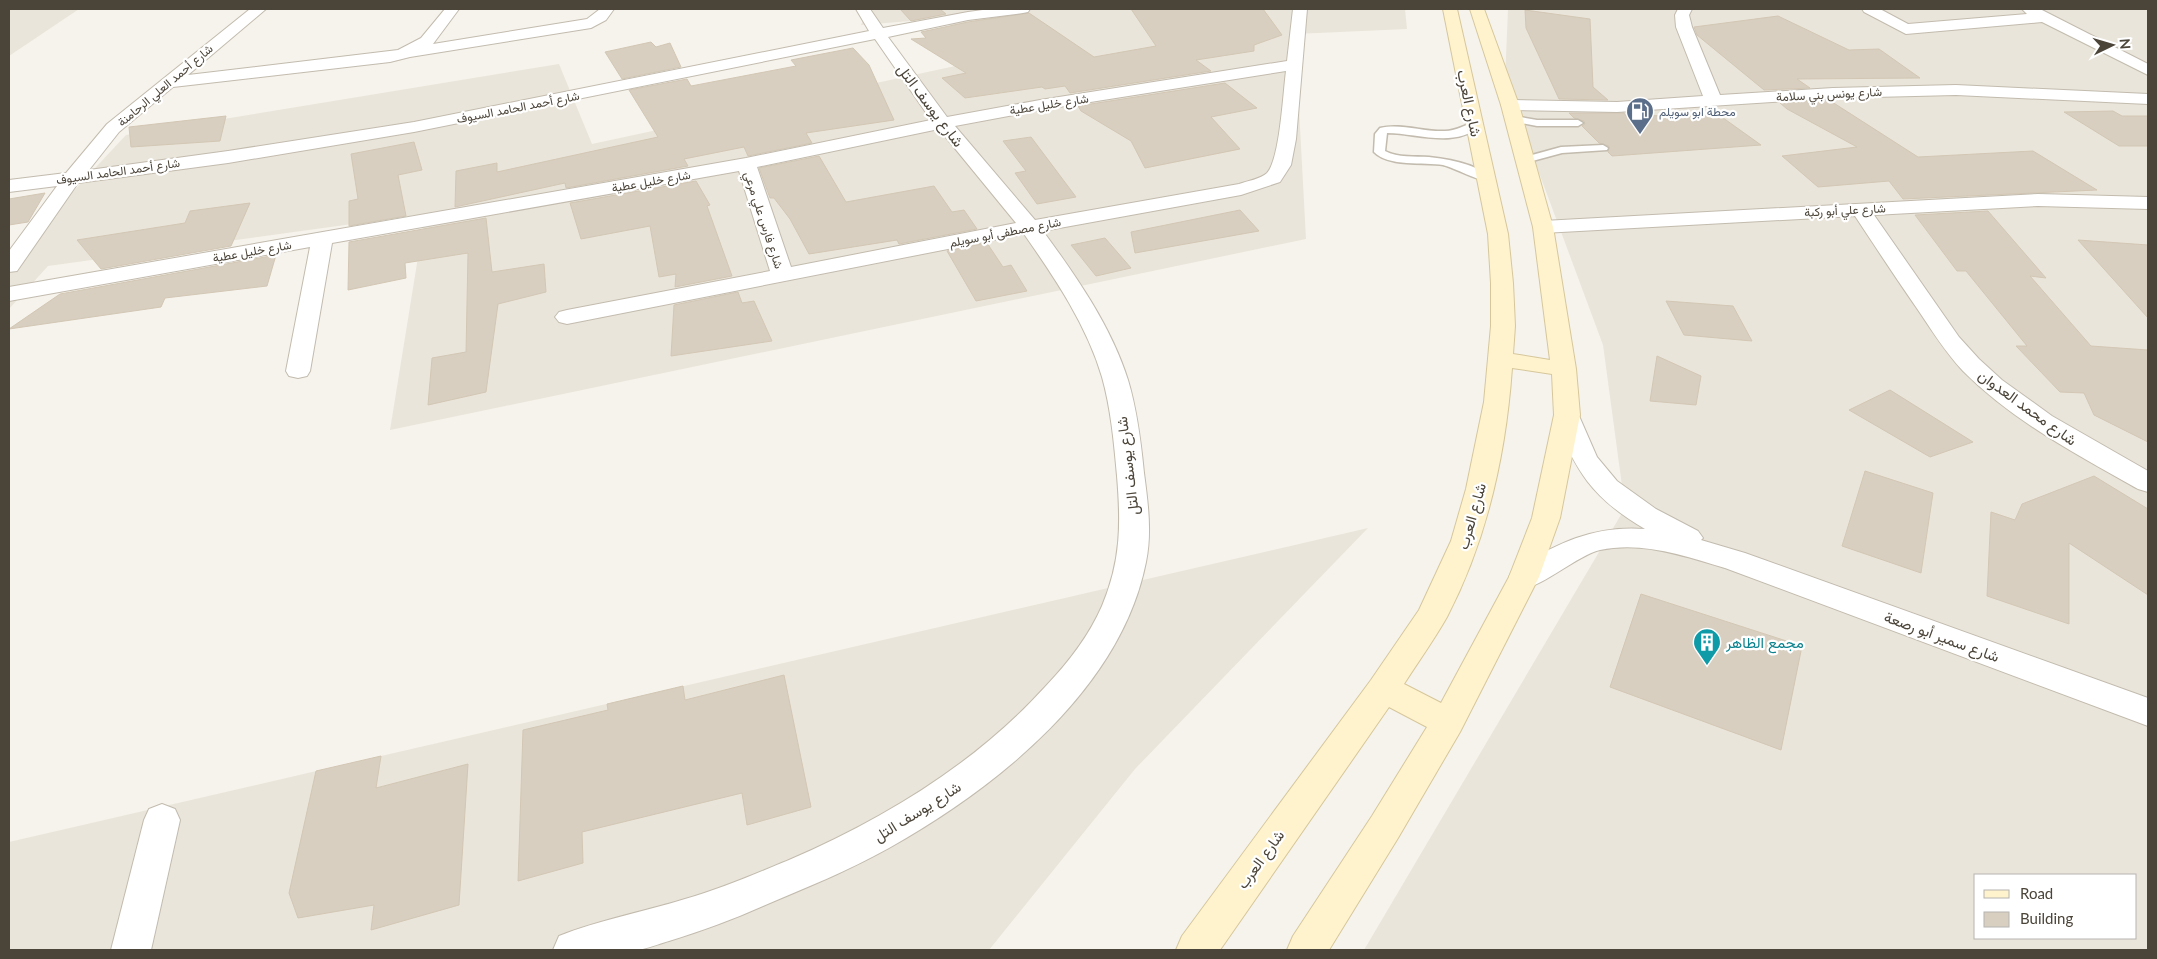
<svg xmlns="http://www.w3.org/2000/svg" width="2157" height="959" font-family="Lato,Vazirmatn,sans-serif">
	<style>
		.residential { fill: #eae5da; fill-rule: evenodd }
		.building { fill: #d8cfc1; stroke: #d3c7b4 }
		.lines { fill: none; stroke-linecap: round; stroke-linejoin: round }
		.service-casing { stroke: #c2bbae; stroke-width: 3 }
		.minor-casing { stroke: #c2bbae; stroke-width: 2 }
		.secondary-casing { stroke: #d6c79b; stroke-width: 2 }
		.service { fill: #fff; fill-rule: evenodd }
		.minor { fill: #fff; fill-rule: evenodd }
		.secondary { fill: #fff3cd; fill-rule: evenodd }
		.labels { text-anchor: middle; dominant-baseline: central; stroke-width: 4.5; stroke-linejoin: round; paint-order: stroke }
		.far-street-label { font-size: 12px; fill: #4b4439; stroke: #fff }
		.far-service-label { font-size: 12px; fill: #4e5e75; stroke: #fff; text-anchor: start }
		.street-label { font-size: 15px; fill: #4b4439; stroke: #fff }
		.culture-label { font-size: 15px; fill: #0d838f; stroke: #fff; text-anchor: start }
	</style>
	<rect width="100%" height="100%" fill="#f6f3ec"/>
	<g class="residential">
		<polygon points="9,9 79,9 9,56"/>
		<polygon points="868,9 1405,9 1407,29 1295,34 1306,239 390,430 425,214 48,266 9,309 9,260 126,135 559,64 592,144 974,62 947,18 861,25"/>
		<path d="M1508,9H2148V950H1364L1625,508L1603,345L1505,81ZM1976,875H2136V938H1976Z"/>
		<polygon points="1368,528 1135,769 989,950 9,950 9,842"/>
	</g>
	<g class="building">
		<polygon points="900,9 940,9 946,14 911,21"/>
		<polygon points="1131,9 1263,9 1282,35 1254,45 1254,51 1196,60 1211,71 1070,93 1065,86 1045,89 1042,87 965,98 942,78 966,73 911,39 926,38 921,32 968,22 1029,13 1094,57 1156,46"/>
		<polygon points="1525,10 1590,19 1593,87 1608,100 1559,99 1526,28"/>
		<polygon points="1778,16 1849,50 1879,49 1920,78 1797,79 1810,88 1764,90 1697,35 1694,27"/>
		<polygon points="651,42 656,47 670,43 681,67 622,79 605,52"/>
		<polygon points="853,48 869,65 894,120 806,133 812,143 748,156 744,147 684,159 688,166 566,188 565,183 455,207 456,171 497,163 497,172 658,137 629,90 687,79 691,86 796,66 791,60"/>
		<polygon points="1225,83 1257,108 1211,117 1240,149 1145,168 1131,141 1081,111 1078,106"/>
		<polygon points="1829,100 1918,157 2033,151 2097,190 1903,199 1889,181 1818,187 1782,156 1857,147 1787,109 1780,103"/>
		<polygon points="2113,111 2122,116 2148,116 2148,146 2119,146 2064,112"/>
		<polygon points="1569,113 1624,113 1626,116 1719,115 1761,145 1612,156 1608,152 1609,146 1599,143 1582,126 1585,124 1584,121 1574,118"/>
		<polygon points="226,116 220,141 131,147 129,127"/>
		<polygon points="1031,137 1076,197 1037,204 1015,173 1026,171 1003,141"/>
		<polygon points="414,142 422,170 398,175 406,216 349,226 349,201 358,199 351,154"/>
		<polygon points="819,156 846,202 934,186 952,212 964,210 977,229 899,244 897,240 809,254 790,219 774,198 770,198 759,168"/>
		<polygon points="696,181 710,205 707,206 732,276 675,287 676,274 659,277 650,226 581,239 570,203"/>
		<polygon points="45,193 28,222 9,225 9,199"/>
		<polygon points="250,203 231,246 101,269 77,240 185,223 190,211"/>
		<polygon points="1240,210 1259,231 1135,253 1131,232"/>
		<polygon points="1988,211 2046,278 2030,276 2091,346 2148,350 2148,442 2094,415 2084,393 2060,392 2016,346 2027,346 1966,271 1957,271 1915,215"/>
		<polygon points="486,218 492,272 544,264 546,292 498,304 486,392 428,405 432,358 466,352 468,253 405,263 406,278 348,290 349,242"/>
		<polygon points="1105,238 1131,268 1096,276 1071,245"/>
		<polygon points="2078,240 2148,245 2148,318"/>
		<polygon points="987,243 1003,267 1011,265 1027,291 976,301 947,251"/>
		<polygon points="276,255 267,286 165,298 161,307 9,329 60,294"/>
		<polygon points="738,292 742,303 754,301 772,341 671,356 674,305"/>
		<polygon points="1666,301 1733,306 1752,341 1684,335"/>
		<polygon points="1657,356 1701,376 1696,405 1650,401"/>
		<polygon points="1890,390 1973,442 1930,457 1849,410"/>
		<polygon points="1865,471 1933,493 1921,573 1842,546"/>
		<polygon points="2094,476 2148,509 2148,595 2069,543 2069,624 1987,596 1991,512 2015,520 2022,504"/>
		<polygon points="1641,594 1802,646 1781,750 1610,687"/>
		<polygon points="784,675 811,807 747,825 742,793 582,832 583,863 518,881 523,730 608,710 607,704 683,686 685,700"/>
		<polygon points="381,756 376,788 468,764 459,905 371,930 374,905 298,918 289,893 316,771"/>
	</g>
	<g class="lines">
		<g class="service-casing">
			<g id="service">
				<polygon points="1514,116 1537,120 1578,120 1583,123 1578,126 1537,126 1510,121 1509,119"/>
				<path d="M1475,122L1479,123L1480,125C1458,149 1415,133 1387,133L1385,151C1398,158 1415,156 1429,157C1448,159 1478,164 1492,179L1490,181C1482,183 1455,168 1443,165C1424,162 1388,167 1374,152L1375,134L1380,128C1401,123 1423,132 1445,131C1456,131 1464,125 1475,122Z"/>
				<polygon points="1603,145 1608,148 1607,150 1562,153 1525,163 1519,160 1521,158 1561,147"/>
			</g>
		</g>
		<g class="minor-casing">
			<g id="minor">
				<path d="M250,9H266L188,75L398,50L421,38L445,9H459L433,44L587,19L600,9H614L606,20L591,28L410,57L390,62L173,87L119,132L89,170L228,151L414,122L869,31L856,9H870L883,28L968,12L990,9H1030L1028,12L1023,13L968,20L888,37L947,117L1040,100L1287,61L1293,9H1307L1296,139L1291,165L1280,182L1241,195L1043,231C1076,276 1111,326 1128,380C1137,410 1141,442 1144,473C1148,503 1152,533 1146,562C1121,689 996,788 889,848C848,871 805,888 763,906C732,920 701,931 669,941C658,944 647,949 637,950C609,953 580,950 553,950L559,936C599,920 643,912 685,899C721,889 755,874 789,860C884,819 975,764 1045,687C1068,663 1089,636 1102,606C1121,561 1121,524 1117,476C1114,443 1111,409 1102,377C1087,326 1055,278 1024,234L567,324L559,322L555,317L559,312L567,310L770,271L739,171L332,243L310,371L307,376L298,378L289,376L286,371L310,247L9,301V287L746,158L931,120L875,39L414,132L228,163L78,183L17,271L9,272V251L57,186L9,192V180L66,173L107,124ZM1286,71C1283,93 1280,159 1267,173C1261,179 1247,181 1239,184L1035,220L955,126L1040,110ZM939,129L1016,223L791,267L757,167Z"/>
				<polygon points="1678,9 1692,9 1689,15 1692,27 1720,95 1833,88 1956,85 2148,94 2148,104 1956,95 1833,98 1617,112 1510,110 1504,109 1501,105 1504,101 1510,100 1617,102 1703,96 1676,27 1675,15"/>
				<polygon points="1862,9 1880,9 1908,24 2027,14 2022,9 2040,9 2148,64 2148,75 2042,22 1906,34 1864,12"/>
				<path d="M2038,194L2148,197V209L2038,206L1874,215L1959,337L1979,359L2002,380L2052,416L2148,471V492L2138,489C2077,455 2013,421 1963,371C1945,352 1931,329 1916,307C1895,277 1875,246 1855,216L1543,233L1536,231L1533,227L1536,223L1543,221Z"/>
				<path d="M1567,407L1576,409L1597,457L1617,481L1656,509L1698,531L1703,538L1701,540L1745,553L2148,698V726L1725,568C1685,556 1642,541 1600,550C1578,555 1542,587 1524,588C1521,588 1517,586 1513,585L1509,577L1513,569C1558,544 1592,525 1645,529C1592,498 1575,471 1554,415L1558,409Z"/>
				<polygon points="162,804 175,809 180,820 151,950 111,950 144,820 149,809"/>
			</g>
		</g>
		<g class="secondary-casing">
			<path id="secondary" d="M1443,9H1457L1508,234L1513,283L1515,326L1513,354L1550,360L1533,227L1501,105L1470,9H1484L1519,105L1553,227L1576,369L1580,415L1560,518L1539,577L1460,732L1398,838L1329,950H1287L1293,936L1372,816L1427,727L1389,707L1220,950H1176L1182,936L1371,680L1419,610L1451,541L1466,489L1484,402L1491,326V283L1488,234ZM1512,368L1552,374L1554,415L1532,518L1509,577L1441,703L1404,684C1418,662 1434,640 1447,617C1487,540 1506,454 1512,368Z"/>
		</g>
		<use href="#service" class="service"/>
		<use href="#minor" class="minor"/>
		<use href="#secondary" class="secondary"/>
	</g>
	<defs>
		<g id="fuel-pin" transform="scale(1.4375)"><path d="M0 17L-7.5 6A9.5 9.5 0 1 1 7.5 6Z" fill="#5c6f8a" stroke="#fff"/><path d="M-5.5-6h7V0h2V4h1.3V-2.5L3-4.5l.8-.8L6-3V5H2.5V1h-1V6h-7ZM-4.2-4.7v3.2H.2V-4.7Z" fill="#fff"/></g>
		<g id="building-pin" transform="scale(1.4375)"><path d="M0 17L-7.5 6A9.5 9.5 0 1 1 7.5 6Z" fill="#0f9aa8" stroke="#fff"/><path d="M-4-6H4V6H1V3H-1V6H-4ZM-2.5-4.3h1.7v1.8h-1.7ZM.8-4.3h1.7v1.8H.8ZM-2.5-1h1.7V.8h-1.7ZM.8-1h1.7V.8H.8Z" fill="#fff"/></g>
	</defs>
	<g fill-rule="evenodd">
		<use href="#fuel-pin" x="1640" y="111"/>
		<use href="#building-pin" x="1707" y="642"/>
	</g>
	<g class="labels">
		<g class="far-street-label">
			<text transform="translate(165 85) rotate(-40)">شارع أحمد العلي الرحامنة</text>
			<text transform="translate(1829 94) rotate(-3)">شارع يونس بني سلامة</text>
			<text transform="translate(1049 104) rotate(-9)">شارع خليل عطية</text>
			<text transform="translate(518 107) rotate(-11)">شارع أحمد الحامد السيوف</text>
			<text transform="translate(118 171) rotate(-8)">شارع أحمد الحامد السيوف</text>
			<text transform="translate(651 181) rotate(-10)">شارع خليل عطية</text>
			<text transform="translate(1845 210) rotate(-3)">شارع علي أبو ركبة</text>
			<text transform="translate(764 220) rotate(72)">شارع فارس علي مرعي</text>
			<text transform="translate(1005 232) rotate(-11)">شارع مصطفى أبو سويلم</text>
			<text transform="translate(252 251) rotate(-10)">شارع خليل عطية</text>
		</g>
		<g class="far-service-label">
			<text x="1659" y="111">محطة ابو سويلم</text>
		</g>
		<g class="street-label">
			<text transform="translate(1470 103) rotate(78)">شارع العرب</text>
			<text transform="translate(931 105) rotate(53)">شارع يوسف التل</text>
			<text transform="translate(2028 407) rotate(36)">شارع محمد العدوان</text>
			<text transform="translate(1127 466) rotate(-97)">شارع يوسف التل</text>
			<text transform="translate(1471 516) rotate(-74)">شارع العرب</text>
			<text transform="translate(1942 636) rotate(20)">شارع سمير أبو رصعة</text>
			<text transform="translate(917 811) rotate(-32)">شارع يوسف التل</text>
			<text transform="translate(1260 859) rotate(-54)">شارع العرب</text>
		</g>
		<g class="culture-label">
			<text x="1726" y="642">مجمع الظاهر</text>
		</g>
	</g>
	<rect width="2157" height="959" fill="none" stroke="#4b4439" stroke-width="20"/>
	<rect x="1974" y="874" width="162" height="65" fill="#ffffff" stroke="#b7b4b0"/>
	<rect x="1984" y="890" width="25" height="8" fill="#fff3cd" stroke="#b7b4b0"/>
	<text x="2020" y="899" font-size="15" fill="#4b4439">Road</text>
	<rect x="1984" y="912" width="25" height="15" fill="#d8cfc1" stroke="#b7b4b0"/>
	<text x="2020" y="924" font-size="15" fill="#4b4439">Building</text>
	<g transform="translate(2112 45) rotate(85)" stroke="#ffffff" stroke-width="4" paint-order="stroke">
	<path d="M0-4L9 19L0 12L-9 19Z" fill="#4b4439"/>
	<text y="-8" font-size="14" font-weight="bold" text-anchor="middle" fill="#4b4439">N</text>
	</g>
</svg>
